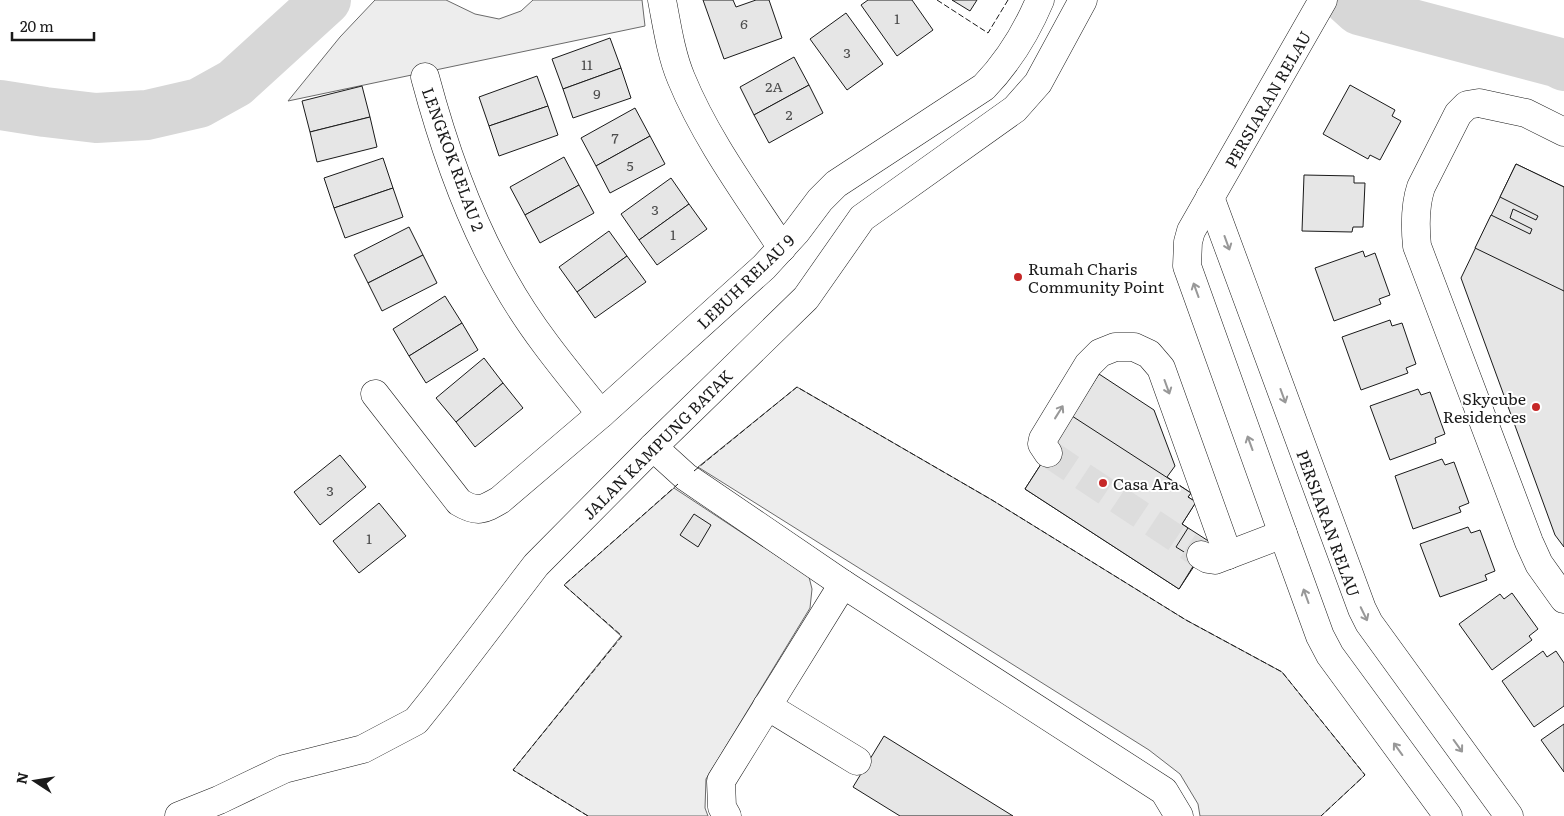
<svg xmlns="http://www.w3.org/2000/svg" width="1564" height="816" font-family="Literata,serif">
	<style>
		.built { fill: #ededed; stroke: #6a6a6a }
		.lines { fill: none; stroke-linecap: round; stroke-linejoin: round }
		.river { stroke: #d7d7d7; stroke-width: 50 }
		.building { fill: #e6e6e6; stroke: #1a1a1a }
		.minor-tunnel { stroke: #ddd; stroke-width: 28; stroke-dasharray: 28 14; stroke-linecap: butt }
		.minor-casing { stroke: #1a1a1a; stroke-width: 29 }
		.minor { stroke: #fff; stroke-width: 28 }
		.fence { stroke: #1a1a1a; stroke-width: 1; stroke-dasharray: 6 2.5; stroke-linecap: butt }
		.oneway { stroke: #989898 }
		.poi-dot { fill: #c62828; stroke: #fff; stroke-width: 2 }
		.labels { text-anchor: middle; dominant-baseline: central; stroke-width: 4; stroke-linejoin: round; paint-order: stroke }
		.number-label { font-size: 14px; fill: #4d4d4d }
		.street-label { font-size: 16px; fill: #1a1a1a; stroke: #fff }
		.poi-label { font-size: 16px; fill: #1a1a1a; stroke: #fff; text-anchor: start }
	</style>
	<rect width="100%" height="100%" fill="#fff"/>
	<g class="built">
		<polygon points="375,0 446,0 475,14 499,19 521,11 533,0 642,0 645,26 288,101 340,37"/>
		<polygon points="797,387 992,500 1186,620 1282,672 1365,775 1321,816 1200,816 1198,804 1180,774 1149,750 698,467"/>
		<polygon points="674,488 809,577 812,589 810,608 706,779 705,808 708,816 588,816 513,770 621,636 564,585"/>
	</g>
	<g class="lines">
		<g class="river">
			<polyline points="1348,0 1359,10 1556,62 1564,66"/>
			<polyline points="0,105 45,112 96,118 147,115 199,103 235,83 326,0"/>
		</g>
	</g>
	<g class="building">
		<polygon points="703,0 733,0 736,7 756,0 769,0 782,38 724,59"/>
		<polygon points="868,0 912,0 933,30 897,56 861,5"/>
		<polygon points="952,0 977,0 970,11"/>
		<polygon points="846,13 883,64 847,90 810,39"/>
		<polygon points="610,38 621,68 563,89 552,59"/>
		<polygon points="794,57 809,85 754,115 740,87"/>
		<polygon points="621,68 631,98 573,118 563,89"/>
		<polygon points="537,76 548,106 489,126 479,97"/>
		<polygon points="809,85 823,113 769,143 754,115"/>
		<polygon points="1350,85 1395,110 1392,116 1401,121 1380,160 1370,155 1368,159 1323,134"/>
		<polygon points="362,86 370,117 310,132 302,101"/>
		<polygon points="548,106 558,135 499,156 489,126"/>
		<polygon points="635,108 650,136 596,166 581,138"/>
		<polygon points="370,117 377,147 317,162 310,132"/>
		<polygon points="650,136 665,164 610,193 596,166"/>
		<polygon points="564,157 579,185 525,215 510,187"/>
		<polygon points="383,158 393,188 334,208 324,178"/>
		<polygon points="1516,164 1564,187 1564,547 1555,535 1461,278"/>
		<polygon points="1516,164 1564,187 1564,291 1475,248 1491,215 1530,234 1532,229 1510,218 1513,209 1536,220 1538,216 1500,197"/>
		<polygon points="1304,175 1354,176 1354,183 1365,183 1363,227 1353,227 1352,232 1302,231"/>
		<polygon points="671,178 689,204 639,240 621,214"/>
		<polygon points="579,185 594,213 540,243 525,215"/>
		<polygon points="393,188 403,217 345,238 334,208"/>
		<polygon points="689,204 707,229 657,265 639,240"/>
		<polygon points="409,227 423,255 368,283 354,255"/>
		<polygon points="609,231 627,256 577,292 559,267"/>
		<polygon points="1363,251 1365,257 1375,253 1390,295 1379,299 1381,304 1334,321 1315,268"/>
		<polygon points="423,255 437,283 382,311 368,283"/>
		<polygon points="627,256 646,282 595,318 577,292"/>
		<polygon points="445,296 462,323 409,356 393,329"/>
		<polygon points="1390,320 1392,326 1402,323 1416,364 1406,368 1408,373 1361,390 1342,337"/>
		<polygon points="462,323 478,350 426,383 409,356"/>
		<polygon points="484,358 503,383 456,422 436,398"/>
		<polygon points="1099,374 1154,410 1175,466 1167,477 1191,493 1188,497 1196,502 1182,524 1210,542 1179,589 1025,489"/>
		<polygon points="503,383 523,408 475,447 456,422"/>
		<polygon points="1418,389 1421,395 1430,392 1445,434 1435,438 1436,443 1390,460 1370,406"/>
		<polygon points="1072,416 1191,493 1188,497 1196,502 1182,524 1188,528 1176,547 1197,560 1179,589 1025,489"/>
		<polygon points="340,455 366,487 320,525 294,492"/>
		<polygon points="1442,459 1445,465 1454,462 1469,503 1459,507 1461,512 1413,529 1395,476"/>
		<polygon points="379,503 406,536 359,573 333,541"/>
		<polygon points="694,514 711,525 698,547 680,535"/>
		<polygon points="1468,527 1471,533 1480,530 1495,571 1485,575 1487,580 1440,597 1420,544"/>
		<polygon points="1512,593 1538,629 1529,636 1532,640 1492,670 1459,624 1500,594 1504,599"/>
		<polygon points="1543,651 1547,657 1556,651 1564,663 1564,706 1534,727 1502,681"/>
		<polygon points="1564,724 1564,772 1541,740"/>
		<polygon points="884,736 1013,816 900,816 853,787"/>
	</g>
	<g class="lines">
		<polyline class="minor-tunnel" points="1048,453 1201,555"/>
		<g class="minor-casing">
			<g id="minor">
				<path d="M662,0C667,26 671,54 681,78C706,139 746,193 782,248"/>
				<polyline points="1323,0 1191,231 1188,242 1187,266 1283,534 1320,636 1330,655 1448,816"/>
				<path d="M425,77C444,148 468,218 505,282C531,329 567,372 601,414"/>
				<path d="M1564,132L1526,113L1479,103L1467,105L1458,114L1421,187C1415,205 1415,226 1417,246L1529,542L1539,564L1564,599"/>
				<polyline points="1210,197 1362,609 1369,623 1509,816"/>
				<path d="M375,394L459,502C477,513 483,510 500,500L601,414L764,267L796,232L820,200L836,184L984,87C1007,63 1027,31 1040,0"/>
				<polyline points="653,447 686,477 843,584"/>
				<polyline points="1048,453 1042,444 1043,439 1088,365 1100,353 1115,347 1134,347 1149,354 1161,368 1228,555"/>
				<polyline points="1201,555 1208,559 1215,560 1283,534"/>
				<polyline points="767,706 857,761"/>
				<polyline points="179,816 219,800 284,769 363,749 416,721 436,696 536,565 653,447 806,298 862,218 1015,109 1038,83 1083,0"/>
				<polyline points="727,816 722,807 721,781 843,584 1164,791 1179,816"/>
			</g>
		</g>
		<use href="#minor" class="minor"/>
		<g class="fence">
			<polyline points="937,0 988,33 1008,0"/>
			<polyline points="694,471 797,387 992,500 1186,620 1282,672 1365,775 1321,816"/>
			<polyline points="588,816 513,770 622,636 564,585 678,484"/>
		</g>
	</g>
	<defs><path id="oneway-shaft" d="M-6 0H5M1.5-3L5.5 0L1.5 3" fill="none" stroke-width="1.6" stroke-linecap="round" stroke-linejoin="round" transform="scale(1.25)"/></defs>
	<g class="oneway">
		<use href="#oneway-shaft" transform="translate(1227 243) rotate(70)"/>
		<use href="#oneway-shaft" transform="translate(1196 290) rotate(-110)"/>
		<use href="#oneway-shaft" transform="translate(1167 387) rotate(70)"/>
		<use href="#oneway-shaft" transform="translate(1283 396) rotate(70)"/>
		<use href="#oneway-shaft" transform="translate(1059 412) rotate(-58)"/>
		<use href="#oneway-shaft" transform="translate(1250 443) rotate(-110)"/>
		<use href="#oneway-shaft" transform="translate(1306 596) rotate(-110)"/>
		<use href="#oneway-shaft" transform="translate(1364 614) rotate(64)"/>
		<use href="#oneway-shaft" transform="translate(1458 746) rotate(54)"/>
		<use href="#oneway-shaft" transform="translate(1398 749) rotate(-126)"/>
	</g>
	<g class="poi-dot">
		<circle cx="1018" cy="277" r="5"/>
		<circle cx="1536" cy="407" r="5"/>
		<circle cx="1103" cy="483" r="5"/>
	</g>
	<g class="labels">
		<g class="number-label">
			<text x="897" y="18">1</text>
			<text x="744" y="23">6</text>
			<text x="847" y="52">3</text>
			<text x="587" y="64">11</text>
			<text x="774" y="86">2A</text>
			<text x="597" y="93">9</text>
			<text x="789" y="114">2</text>
			<text x="615" y="137">7</text>
			<text x="630" y="165">5</text>
			<text x="655" y="209">3</text>
			<text x="673" y="234">1</text>
			<text x="330" y="490">3</text>
			<text x="369" y="538">1</text>
		</g>
		<g class="street-label">
			<text transform="translate(1267 99) rotate(-60)">PERSIARAN RELAU</text>
			<text transform="translate(454 159) rotate(70)">LENGKOK RELAU 2</text>
			<text transform="translate(745 281) rotate(-44)">LEBUH RELAU 9</text>
			<text transform="translate(657 444) rotate(-45)">JALAN KAMPUNG BATAK</text>
			<text transform="translate(1329 523) rotate(70)">PERSIARAN RELAU</text>
		</g>
		<g class="poi-label">
			<text x="1028" y="268">Rumah Charis<tspan x="1028" dy="18">Community Point</tspan></text>
			<text x="1526" y="398" text-anchor="end">Skycube<tspan x="1526" dy="18">Residences</tspan></text>
			<text x="1113" y="483">Casa Ara</text>
		</g>
	</g>
	<g transform="translate(35 781) rotate(282)" stroke="#ffffff" stroke-width="4" paint-order="stroke">
	<path d="M0-4L9 19L0 12L-9 19Z" fill="#1a1a1a"/>
	<text y="-8" font-size="14" font-weight="bold" text-anchor="middle" fill="#1a1a1a">N</text>
	</g>
	<path d="M12 32v8h82v-8" fill="none" stroke="#1a1a1a" stroke-width="2.5"/>
	<text x="20" y="32" font-size="15" fill="#1a1a1a" stroke="#ffffff" stroke-width="4" paint-order="stroke">20 m</text>
</svg>
